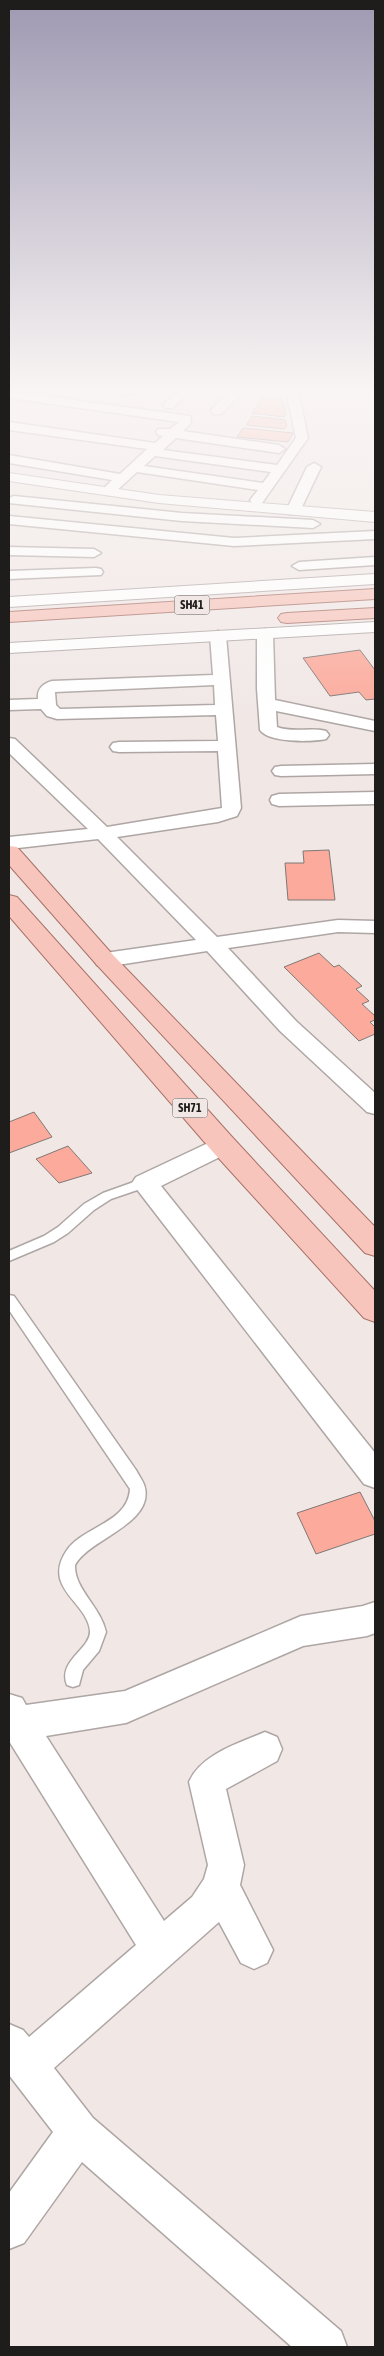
<svg xmlns="http://www.w3.org/2000/svg" width="384" height="2356" font-family="'Asap Condensed',sans-serif">
	<style>
		.building { fill: #fbaa9b; stroke: #7f7876 }
		.lines { fill: none; stroke-linecap: round; stroke-linejoin: round }
		.service-casing { stroke: #aea6a4; stroke-width: 3 }
		.minor-casing { stroke: #aea6a4; stroke-width: 3 }
		.tertiary-casing { stroke: #aea6a4; stroke-width: 2 }
		.primary-casing { stroke: #a87167; stroke-width: 2 }
		.service { fill: #fff; fill-rule: evenodd }
		.minor { fill: #fff; fill-rule: evenodd }
		.tertiary { fill: #fff; fill-rule: evenodd }
		.primary { fill: #f7c5bc; fill-rule: evenodd }
		.labels { text-anchor: middle; dominant-baseline: central; stroke-width: 4; stroke-linejoin: round; paint-order: stroke }
		.shield { fill: #f1e8e6; stroke: #5e5959; stroke-width: 1 }
		.shield-label { font-size: 12px; font-weight: bold; fill: #1f1c1c }
	</style>
	<rect width="100%" height="100%" fill="#f1e8e6"/>
	<g class="building">
		<polygon points="263,398 282,399 286,413 284,417 252,413"/>
		<polygon points="252,416 285,420 287,426 284,429 246,425"/>
		<polygon points="243,428 293,433 288,442 237,437"/>
		<polygon points="360,650 375,670 375,699 366,700 359,692 330,696 303,658"/>
		<polygon points="329,850 335,900 288,900 285,863 304,863 303,851"/>
		<polygon points="319,953 334,967 339,965 362,986 356,989 369,1001 362,1004 375,1016 375,1020 370,1022 375,1027 375,1034 359,1041 284,967"/>
		<polygon points="34,1112 52,1137 9,1153 9,1122"/>
		<polygon points="68,1146 92,1173 59,1183 36,1159"/>
		<polygon points="360,1492 375,1521 375,1534 316,1554 297,1513"/>
	</g>
	<g class="lines">
		<g class="service-casing">
			<g id="service">
				<polygon points="145,1178 149,1180 151,1183 149,1186 111,1199 94,1210 68,1233 54,1242 9,1261 9,1251 44,1236 58,1227 84,1204 103,1193"/>
				<path d="M9,1295L14,1296L136,1470C139,1476 144,1482 145,1488C153,1524 89,1539 75,1565C74,1589 100,1606 106,1632L99,1651L83,1670L79,1685L73,1687L67,1685C57,1661 91,1649 90,1631C88,1602 41,1588 67,1550C84,1526 128,1523 130,1489L9,1310Z"/>
			</g>
		</g>
		<g class="minor-casing">
			<g id="minor">
				<path d="M9,391L190,416L191,423L183,431L279,445L285,449L279,453L176,438L163,450L277,465L296,438L286,391H298L308,438L262,503H252L250,500L258,490L137,472L113,494L108,495L101,491L112,480L9,463V455L120,474L147,449L9,430V422L155,443L163,436L158,435L156,432L158,429H170L179,422L9,398ZM155,456L271,472L263,483L144,466Z"/>
				<path d="M113,391H137C132,396 118,396 113,391Z"/>
				<polygon points="177,391 190,391 173,408 165,408 163,405"/>
				<polygon points="231,391 244,391 221,414 213,414 211,411 213,408"/>
				<polygon points="314,463 321,467 300,511 298,514 288,514 286,511 307,467"/>
				<polygon points="14,496 182,513 313,520 320,524 313,528 182,521 9,503 9,498"/>
				<polygon points="9,516 234,538 375,531 375,539 234,546 9,524"/>
				<polygon points="9,547 94,549 101,553 94,557 9,555"/>
				<polygon points="375,557 375,565 299,570 292,566 299,562"/>
				<polygon points="96,568 101,569 103,572 101,575 9,579 9,571"/>
				<path d="M265,629L271,631L273,634L275,700L375,721V731L276,711L277,727C293,733 310,727 326,731L329,735L326,739C312,742 269,743 260,730L257,689V634L259,631Z"/>
				<path d="M218,631L224,633L226,636L241,808L237,816L218,822L117,837L217,937L338,920L375,921V933L338,932L228,948L296,1021L375,1093V1114L367,1112L280,1031L207,951L105,967L97,965L94,960L97,955L105,953L196,940L98,839L9,849V837L88,829L9,753V738L15,739L107,827L222,808L218,751L119,752L113,751L110,747L113,743L119,742L218,741L216,715L57,719L47,716L41,709L9,710V700L38,699C37,689 42,684 52,681L213,675L210,636L212,633ZM214,685L215,705L60,709L56,705L55,692Z"/>
				<polygon points="375,764 375,774 281,776 275,775 272,771 275,767 281,766"/>
				<polygon points="375,792 375,804 279,806 272,804 270,800 272,796 279,794"/>
				<polygon points="223,1136 232,1139 235,1145 232,1151 161,1186 375,1453 375,1488 364,1484 132,1183 136,1177"/>
				<path d="M375,1602V1633L367,1636L303,1646L126,1723L46,1736L164,1921L192,1897L204,1879L208,1865L189,1782C201,1754 239,1743 265,1732L277,1737L282,1749L277,1761L226,1789L244,1865L240,1885L273,1950L267,1963L254,1969L241,1963L219,1922L54,2068L93,2118L341,2331L347,2347H292L82,2162L24,2243L9,2249V2193L53,2132L9,2075V2024L23,2030L29,2037L136,1945L9,1741V1694L22,1698L26,1705L125,1691L301,1616L363,1606Z"/>
			</g>
		</g>
		<g class="tertiary-casing">
			<g id="tertiary">
				<polygon points="9,473 159,495 375,512 375,522 159,503 9,481"/>
				<polygon points="375,574 375,584 9,607 9,597"/>
				<polygon points="375,622 375,632 9,653 9,643"/>
			</g>
		</g>
		<g class="primary-casing">
			<g id="primary">
				<polygon points="375,589 375,599 9,622 9,612"/>
				<polygon points="375,608 375,618 287,623 281,622 278,618 281,614 287,613"/>
				<polygon points="9,846 17,847 113,955 375,1227 375,1256 365,1253 97,965 9,865"/>
				<polygon points="9,895 17,897 233,1138 375,1291 375,1322 364,1318 213,1152 9,916"/>
			</g>
		</g>
		<use href="#service" class="service"/>
		<use href="#minor" class="minor"/>
		<use href="#tertiary" class="tertiary"/>
		<use href="#primary" class="primary"/>
	</g>
	<linearGradient id="sky" x2="0" y2="1"><stop stop-color="#9f99b2"/><stop offset="0.54" stop-color="#f9f5f4"/><stop offset="1" stop-color="#f9f5f4" stop-opacity="0"/></linearGradient>
	<rect width="384" height="721" fill="url(#sky)"/>
	<g class="labels">
		<g class="shield">
			<rect x="174.5" y="595.5" width="35" height="19" rx="4"/>
			<rect x="172.5" y="1098.5" width="35" height="19" rx="4"/>
		</g>
		<g class="shield-label">
			<text x="192" y="605">SH41</text>
			<text x="190" y="1108">SH71</text>
		</g>
	</g>
	<rect width="384" height="2356" fill="none" stroke="#1f1c1c" stroke-width="20"/>
</svg>
